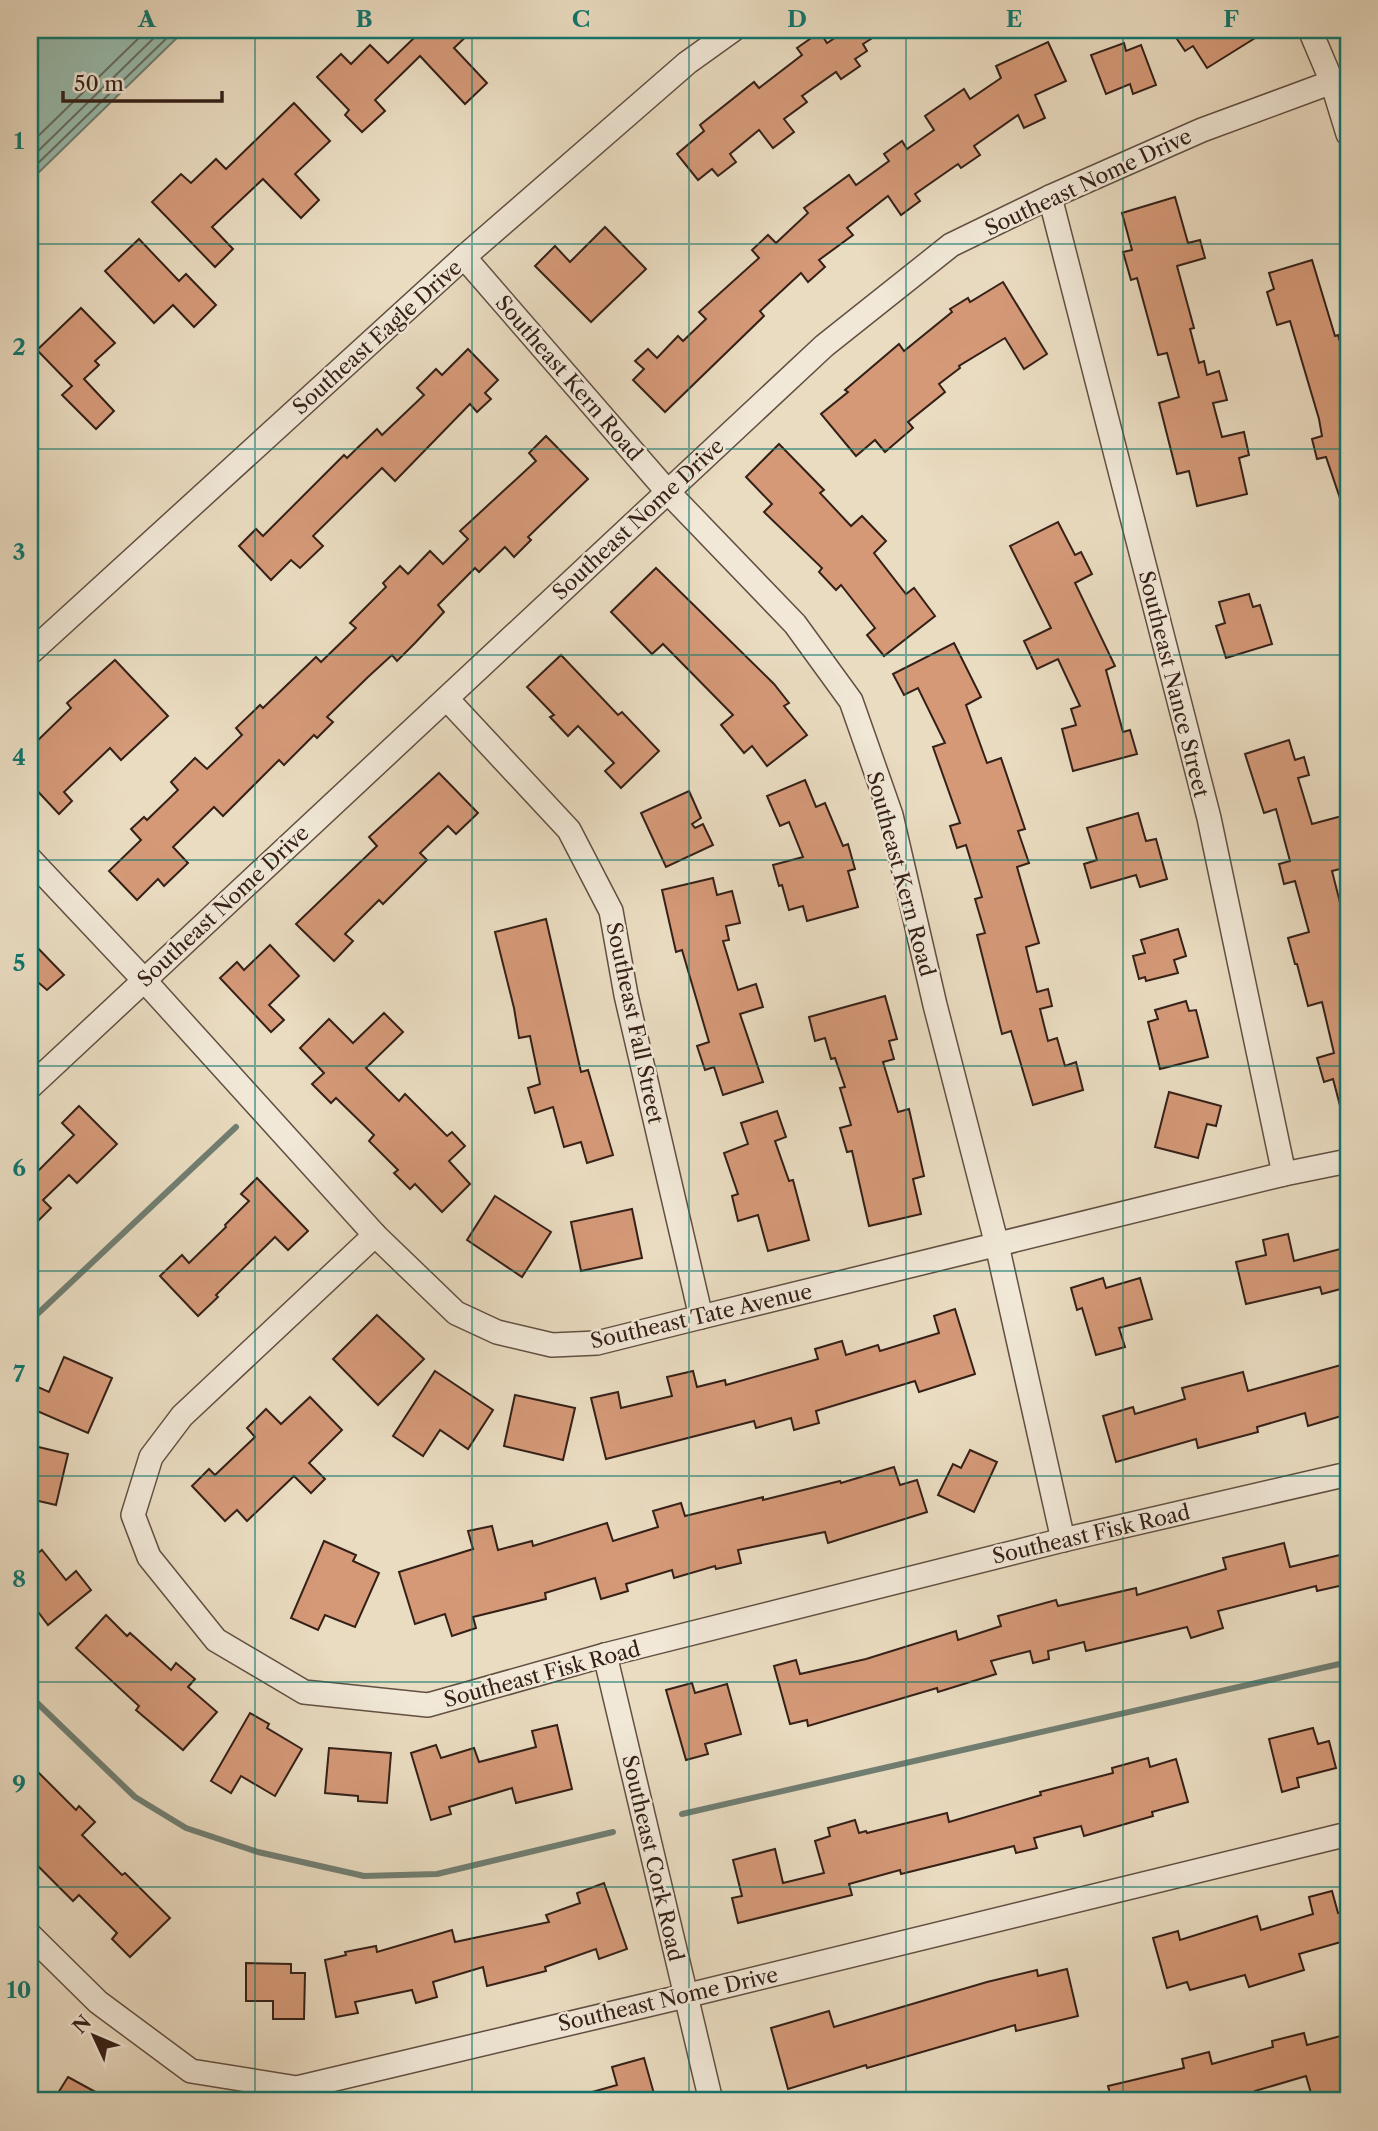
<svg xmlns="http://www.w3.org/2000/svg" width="1378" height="2131" font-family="'Libre Caslon Text',serif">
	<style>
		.water { fill: #98bcae; stroke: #707e72; stroke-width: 2 }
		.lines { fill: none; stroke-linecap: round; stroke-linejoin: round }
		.shore { stroke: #666e63; stroke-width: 2 }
		.stream { stroke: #707e72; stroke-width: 6 }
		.building { fill: #d59978; stroke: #352018; stroke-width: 2 }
		.minor-casing { stroke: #624f42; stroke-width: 26 }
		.minor { stroke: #f1e8d7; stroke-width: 23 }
		.grid { fill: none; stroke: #0f766e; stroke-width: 2; stroke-opacity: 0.55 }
		.labels { text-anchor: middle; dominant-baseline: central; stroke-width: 5; stroke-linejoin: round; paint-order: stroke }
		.street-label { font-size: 21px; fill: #352018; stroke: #f1e8d7 }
		.neatline { fill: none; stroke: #0f766e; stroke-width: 2.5 }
		.grid-label { font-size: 23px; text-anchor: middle; font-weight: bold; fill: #0f766e }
	</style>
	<rect width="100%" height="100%" fill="#eadcc1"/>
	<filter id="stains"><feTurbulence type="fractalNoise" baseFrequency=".00286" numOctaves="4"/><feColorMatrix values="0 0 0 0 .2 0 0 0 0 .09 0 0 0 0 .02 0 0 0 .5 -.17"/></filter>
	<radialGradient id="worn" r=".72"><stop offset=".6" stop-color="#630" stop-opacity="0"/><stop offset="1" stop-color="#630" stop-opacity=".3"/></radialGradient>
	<polygon class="water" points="30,30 185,30 30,181"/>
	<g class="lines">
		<g class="shore">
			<polyline points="30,144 147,30"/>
			<polyline points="30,159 162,30"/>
			<polyline points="30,171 175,30"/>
		</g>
		<g class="stream">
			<polyline points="30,1321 236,1127"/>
			<polyline points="30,1696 135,1797 186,1828 258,1852 364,1876 437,1874 613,1832"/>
			<polyline points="682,1814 1348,1662"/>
		</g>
	</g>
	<g class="building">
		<polygon points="407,30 473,30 454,48 487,83 465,104 420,56 375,100 385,111 362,132 345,115 349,110 317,77 341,54 351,64 370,45 388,63 414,38"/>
		<polygon points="847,30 885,30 863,44 867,51 855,59 860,66 841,79 836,72 802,96 807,102 784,119 794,132 773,148 759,130 730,154 736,162 718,176 712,169 698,180 677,154 704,131 700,125 754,82 759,88 802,55 797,48 820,32 827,43"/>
		<polygon points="1171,30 1268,30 1207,68 1193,46 1185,51"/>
		<polygon points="1048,42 1066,81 1035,95 1045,118 1024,128 1018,115 974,146 980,155 961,168 958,164 915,194 920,201 901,215 888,196 847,228 853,235 819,260 825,267 808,282 801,273 760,311 764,316 665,412 633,380 644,369 635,361 648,349 657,358 678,336 683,341 706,319 699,312 759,258 752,250 768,235 776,243 808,213 804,208 849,175 856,185 889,161 884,154 902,141 907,149 934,130 925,116 964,89 970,99 1001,78 996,66"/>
		<polygon points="1124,43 1126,51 1141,45 1156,85 1133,94 1130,84 1106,94 1091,55"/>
		<polygon points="294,103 330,141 295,174 319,200 301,218 263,179 212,227 233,249 215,267 152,202 181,174 191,183 216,159 226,169"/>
		<polygon points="1175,197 1188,243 1200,240 1205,258 1177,266 1194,328 1190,329 1199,363 1204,361 1207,375 1219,371 1227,400 1213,403 1222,437 1244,432 1249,455 1239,458 1247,494 1197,506 1189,471 1177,474 1159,403 1179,397 1167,353 1158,355 1137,278 1131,280 1123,252 1132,250 1122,213"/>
		<polygon points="605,227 646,269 591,322 535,266 555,246 570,262"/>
		<polygon points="139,239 179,281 186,274 216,305 194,327 173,305 154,323 105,271"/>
		<polygon points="1312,260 1335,336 1338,335 1348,370 1348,509 1344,510 1326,457 1317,459 1312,439 1322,436 1319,419 1290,321 1277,325 1267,292 1274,289 1269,273"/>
		<polygon points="1003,282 1047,354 1024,369 1005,338 959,366 960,368 939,384 945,392 908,422 913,428 885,452 875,440 856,456 821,414 848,392 845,390 899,344 904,351 952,312 950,309 968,298 970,302"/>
		<polygon points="81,308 115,343 95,361 99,365 84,379 114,411 96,429 62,395 72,386 37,350"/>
		<polygon points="468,349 498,380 485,393 491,399 477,412 470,404 395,481 382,468 313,536 323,546 300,568 291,560 271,580 239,546 256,529 263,536 344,455 347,458 377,429 382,435 424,395 417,388 436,369 442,375"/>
		<polygon points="546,436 588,479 528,537 531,540 514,557 505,547 479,572 475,568 438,605 444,612 415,643 397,661 392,655 368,677 327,717 333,722 317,738 314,735 284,765 279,760 223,816 214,807 173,847 188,863 164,886 158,879 137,900 109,871 141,840 131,829 144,817 147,820 178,790 171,782 195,758 207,769 242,735 236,728 260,705 263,708 316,657 321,662 356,628 350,623 386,587 383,583 400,566 408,574 430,551 443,564 468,539 460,531 536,461 529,453"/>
		<polygon points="779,444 824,490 820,493 851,526 862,516 886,541 874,553 906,594 914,588 935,616 884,656 867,635 875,628 841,585 836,590 819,572 822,568 764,512 772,504 746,477"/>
		<polygon points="1058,522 1075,555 1081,552 1092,574 1075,583 1115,666 1106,670 1123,732 1130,730 1137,754 1073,771 1062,729 1076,725 1071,709 1080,706 1058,659 1037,669 1024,641 1051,628 1010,546"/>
		<polygon points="656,568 774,684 789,703 784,706 807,735 767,766 752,746 744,753 721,725 733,715 663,644 652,654 611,612"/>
		<polygon points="1249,594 1253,607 1260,605 1272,644 1226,658 1216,626 1225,623 1219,602"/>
		<polygon points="954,643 981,697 966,705 987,763 1001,758 1025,829 1018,831 1029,863 1017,867 1039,943 1026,947 1037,992 1048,989 1052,1006 1040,1009 1048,1041 1057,1038 1065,1066 1076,1062 1083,1090 1033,1105 1011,1031 1002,1034 977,935 985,933 975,899 982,897 966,845 957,848 950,826 960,823 933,747 945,743 918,688 904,695 893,674"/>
		<polygon points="561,655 618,715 622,712 659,751 621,788 605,771 614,763 578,726 568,736 550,717 554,715 527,687"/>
		<polygon points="115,660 168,716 121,760 110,748 64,792 72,801 59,814 30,783 30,748 71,708 67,703"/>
		<polygon points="1289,740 1295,760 1304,757 1309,775 1298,778 1312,824 1342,816 1348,838 1348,867 1332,871 1348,934 1348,1116 1343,1117 1333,1079 1324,1082 1317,1058 1334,1053 1322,1002 1308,1006 1297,964 1295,964 1288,938 1309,932 1295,881 1284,884 1279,864 1290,861 1276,809 1264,813 1245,754"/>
		<polygon points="439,773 478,813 456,834 448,826 420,853 427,860 383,904 379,900 345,934 353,941 334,961 296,924 377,846 369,837"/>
		<polygon points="805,780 816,807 825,803 843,846 848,844 855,869 848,871 858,907 807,921 803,906 789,910 782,885 779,886 773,865 803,857 789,822 780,826 767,796"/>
		<polygon points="689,791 701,818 692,824 695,828 703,824 713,845 666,867 641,813"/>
		<polygon points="1138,813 1146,841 1156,839 1167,879 1140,887 1136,875 1091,888 1084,864 1097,860 1087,828"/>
		<polygon points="713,878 717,895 732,891 740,923 726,926 729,940 723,941 738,990 756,984 763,1007 740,1014 763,1082 723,1095 714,1067 705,1070 697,1046 709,1042 682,950 676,952 662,890"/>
		<polygon points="546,919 581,1072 588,1070 613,1155 587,1163 581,1142 564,1147 553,1107 535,1113 528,1088 540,1084 530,1036 519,1038 514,1008 495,932"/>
		<polygon points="1178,929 1186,956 1174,960 1178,973 1146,981 1145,977 1139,979 1133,956 1145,953 1141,940"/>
		<polygon points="30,940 64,975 47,990 39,983 30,992"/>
		<polygon points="270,945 299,976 269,1005 284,1020 271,1032 220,978 237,962 244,970"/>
		<polygon points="885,996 897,1039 889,1041 894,1059 883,1062 898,1112 909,1109 924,1176 913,1179 921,1214 869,1226 852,1151 847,1152 840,1128 851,1125 840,1088 845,1087 835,1058 831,1059 825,1038 815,1041 809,1017"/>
		<polygon points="1186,1001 1189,1011 1196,1010 1208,1057 1160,1069 1148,1022 1158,1019 1155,1010"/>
		<polygon points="384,1013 403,1032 366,1068 399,1101 405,1094 447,1136 452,1132 465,1146 449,1161 470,1184 442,1212 415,1184 410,1189 394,1173 398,1170 369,1141 374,1135 336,1098 331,1103 312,1084 324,1073 300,1048 329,1019 353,1043"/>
		<polygon points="1169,1092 1221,1106 1216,1126 1207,1124 1198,1158 1155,1147"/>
		<polygon points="79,1106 117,1144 77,1183 69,1175 43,1200 51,1208 30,1229 30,1179 74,1135 62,1123"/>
		<polygon points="777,1111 786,1137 775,1141 789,1181 793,1180 809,1240 768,1251 758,1215 738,1221 732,1196 738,1194 724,1153 748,1144 741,1123"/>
		<polygon points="257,1178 308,1231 288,1250 275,1237 216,1295 218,1297 198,1316 160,1276 182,1255 189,1263 226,1227 225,1225 249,1201 241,1194"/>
		<polygon points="495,1196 551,1232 522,1277 467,1240"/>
		<polygon points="632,1209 642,1258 581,1271 571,1222"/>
		<polygon points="1288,1234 1294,1261 1348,1247 1348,1287 1322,1294 1320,1287 1246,1304 1236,1262 1266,1255 1263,1240"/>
		<polygon points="1103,1278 1106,1288 1140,1278 1152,1319 1119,1328 1125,1347 1096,1355 1082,1308 1077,1310 1071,1288"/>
		<polygon points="955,1309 975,1374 919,1392 915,1381 816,1411 819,1423 794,1430 791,1418 756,1428 754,1421 606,1459 591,1398 618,1392 621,1408 672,1396 667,1377 693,1371 697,1387 725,1380 726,1385 818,1359 815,1349 842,1341 846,1355 878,1345 880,1351 939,1333 934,1316"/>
		<polygon points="377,1315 424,1359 378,1405 333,1359"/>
		<polygon points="64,1357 112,1378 88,1433 30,1408 38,1387 49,1392"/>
		<polygon points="1348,1363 1348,1414 1308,1426 1305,1413 1257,1427 1258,1432 1198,1448 1196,1439 1116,1462 1103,1416 1133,1407 1135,1414 1185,1399 1182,1388 1243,1372 1248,1391"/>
		<polygon points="435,1371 493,1410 468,1449 440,1430 423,1456 393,1436"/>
		<polygon points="515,1395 575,1408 563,1460 504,1446"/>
		<polygon points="310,1397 342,1430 309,1463 325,1479 311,1493 294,1476 247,1521 237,1510 225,1521 192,1486 209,1469 215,1475 255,1437 247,1428 266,1409 281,1424"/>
		<polygon points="30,1445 68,1454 56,1505 30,1499"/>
		<polygon points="970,1450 997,1462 974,1512 938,1495 953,1464 961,1468"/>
		<polygon points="894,1467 900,1485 917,1480 927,1512 828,1543 825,1532 738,1550 741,1563 716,1569 715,1566 674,1578 672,1570 626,1584 628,1591 601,1599 595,1578 545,1593 546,1599 473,1617 476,1628 452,1636 445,1614 415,1624 399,1572 473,1549 468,1531 492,1526 498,1550 532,1541 533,1546 607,1523 613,1541 658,1527 653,1511 681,1503 685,1516 763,1497 763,1500 840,1481 841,1483"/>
		<polygon points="324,1541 356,1555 353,1561 379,1573 355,1627 325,1615 318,1630 291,1618"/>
		<polygon points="1284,1543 1290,1567 1348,1553 1348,1584 1317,1591 1316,1586 1218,1611 1223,1628 1191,1638 1187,1627 1086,1651 1084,1642 1048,1651 1049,1659 1033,1663 1030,1651 991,1661 996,1674 938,1692 937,1688 808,1726 807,1720 790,1724 774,1666 796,1660 800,1674 866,1659 956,1631 958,1640 1001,1626 998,1616 1056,1600 1058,1606 1136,1588 1137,1595 1226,1569 1223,1558"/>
		<polygon points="42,1550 66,1580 76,1571 91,1590 48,1625 30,1601 30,1559"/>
		<polygon points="106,1615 127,1636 130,1633 171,1670 176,1663 195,1679 188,1687 217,1712 183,1750 136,1710 139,1706 76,1648"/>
		<polygon points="692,1683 695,1693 727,1684 741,1734 705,1744 708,1754 686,1760 666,1690"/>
		<polygon points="250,1713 269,1724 267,1728 302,1749 275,1796 241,1776 231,1793 211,1781"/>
		<polygon points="557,1725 572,1789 516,1803 512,1788 449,1807 451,1814 431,1820 411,1753 436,1745 441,1758 474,1748 479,1762 536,1747 532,1731"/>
		<polygon points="1313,1728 1318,1744 1329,1741 1336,1768 1297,1778 1299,1787 1282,1792 1269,1739"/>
		<polygon points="329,1748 391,1753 387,1803 358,1801 358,1796 325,1793"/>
		<polygon points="1148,1758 1150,1767 1176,1759 1188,1802 1152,1812 1153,1816 1084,1836 1081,1826 1034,1838 1037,1848 1016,1853 1014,1846 901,1874 900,1870 849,1884 852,1895 738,1923 732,1898 742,1896 733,1860 775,1849 783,1883 824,1873 815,1841 830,1836 828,1828 855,1820 859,1833 866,1831 867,1833 947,1813 949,1822 1041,1795 1040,1792 1113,1773 1112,1768"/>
		<polygon points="30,1764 76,1810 79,1806 95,1822 82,1835 122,1875 125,1873 170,1918 130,1957 112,1939 117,1933 79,1895 73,1901 30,1858"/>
		<polygon points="604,1883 627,1949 599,1959 596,1949 545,1967 546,1971 487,1986 483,1967 433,1982 437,1997 416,2003 412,1990 355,2002 358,2013 336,2017 325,1960 346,1955 345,1952 376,1946 377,1952 452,1930 455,1942 549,1922 546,1915 580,1903 577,1893"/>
		<polygon points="1332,1891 1338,1913 1348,1910 1348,1940 1299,1954 1304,1970 1249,1987 1245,1975 1190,1990 1187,1982 1167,1988 1153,1938 1178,1931 1180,1940 1257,1916 1261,1930 1313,1914 1309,1897"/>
		<polygon points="246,1963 291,1964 291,1973 305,1973 304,2019 273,2019 273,2001 246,2001"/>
		<polygon points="1067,1969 1078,2016 1016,2031 1015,2025 867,2068 866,2065 788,2089 771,2028 829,2011 834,2027 987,1982 1037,1970 1038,1976"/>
		<polygon points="1304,2033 1307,2045 1348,2034 1348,2090 1313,2100 1306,2076 1255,2091 1257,2101 1112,2101 1108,2086 1184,2068 1182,2059 1209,2052 1212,2064 1273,2047 1272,2041"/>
		<polygon points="644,2058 656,2101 579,2101 578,2096 617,2085 612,2067"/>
		<polygon points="68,2077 112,2101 53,2101"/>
	</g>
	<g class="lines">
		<g class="minor-casing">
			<g id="minor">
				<polyline points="1310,30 1332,82 1348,134"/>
				<polyline points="1050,197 1209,818 1284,1174"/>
				<polyline points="464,257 667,491 795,624 851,701 891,815 935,1005 997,1245 1063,1540"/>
				<polyline points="30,653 464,257 687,63 733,30"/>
				<polyline points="447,699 569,830 611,911 626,995 701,1317"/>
				<polyline points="30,859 144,980 375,1235 456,1313 497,1332 552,1345 597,1343 701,1317 1284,1174 1348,1161"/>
				<polyline points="30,1087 824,346 951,245 1050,197 1202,130 1332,82"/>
				<polyline points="375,1235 182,1416 151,1457 133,1515 149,1557 216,1640 304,1692 428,1705 605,1655 1063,1540 1348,1474"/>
				<polyline points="605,1655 711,2101"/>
				<polyline points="30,1935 98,2002 191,2071 297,2088 685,1996 1348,1834"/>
			</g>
		</g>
		<use href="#minor" class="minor"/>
	</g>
	<path class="grid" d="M255,30V2101M472,30V2101M689,30V2101M906,30V2101M1123,30V2101M30,244H1348M30,449H1348M30,655H1348M30,860H1348M30,1066H1348M30,1271H1348M30,1476H1348M30,1682H1348M30,1887H1348"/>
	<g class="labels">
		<g class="street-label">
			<text transform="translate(1088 182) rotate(-25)">Southeast Nome Drive</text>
			<text transform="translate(377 337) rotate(-42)">Southeast Eagle Drive</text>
			<text transform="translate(569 378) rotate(49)">Southeast Kern Road</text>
			<text transform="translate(638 519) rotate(-43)">Southeast Nome Drive</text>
			<text transform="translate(1174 684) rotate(76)">Southeast Nance Street</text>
			<text transform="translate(901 874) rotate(75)">Southeast Kern Road</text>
			<text transform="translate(223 906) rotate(-43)">Southeast Nome Drive</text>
			<text transform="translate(635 1023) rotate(78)">Southeast Fall Street</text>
			<text transform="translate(701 1316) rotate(-13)">Southeast Tate Avenue</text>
			<text transform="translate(1091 1534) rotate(-13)">Southeast Fisk Road</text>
			<text transform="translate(542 1674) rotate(-15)">Southeast Fisk Road</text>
			<text transform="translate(653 1858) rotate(77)">Southeast Cork Road</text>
			<text transform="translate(668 1999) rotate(-13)">Southeast Nome Drive</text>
		</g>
	</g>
	<rect width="1378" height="2131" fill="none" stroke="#eadcc1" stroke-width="77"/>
	<g transform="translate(94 2036) rotate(314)" stroke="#f1e8d7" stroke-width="5" paint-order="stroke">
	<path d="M0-5L12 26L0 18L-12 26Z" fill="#352018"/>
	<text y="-10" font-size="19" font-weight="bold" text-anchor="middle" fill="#352018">N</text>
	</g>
	<path d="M63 91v10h159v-10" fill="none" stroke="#352018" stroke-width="3.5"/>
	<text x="74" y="91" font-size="21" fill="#352018" stroke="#f1e8d7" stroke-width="5" paint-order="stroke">50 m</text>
	<rect x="38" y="38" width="1302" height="2054" class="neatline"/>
	<g class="grid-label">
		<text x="147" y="27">A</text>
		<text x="364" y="27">B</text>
		<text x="581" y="27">C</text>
		<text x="797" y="27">D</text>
		<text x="1014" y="27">E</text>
		<text x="1231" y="27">F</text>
		<text x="19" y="149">1</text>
		<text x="19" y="355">2</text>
		<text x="19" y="560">3</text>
		<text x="19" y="765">4</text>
		<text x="19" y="971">5</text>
		<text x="19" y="1176">6</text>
		<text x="19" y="1382">7</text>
		<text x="19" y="1587">8</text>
		<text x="19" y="1792">9</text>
		<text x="19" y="1998">10</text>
	</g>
	<rect width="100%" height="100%" filter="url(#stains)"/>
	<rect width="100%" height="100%" fill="url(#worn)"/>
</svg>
